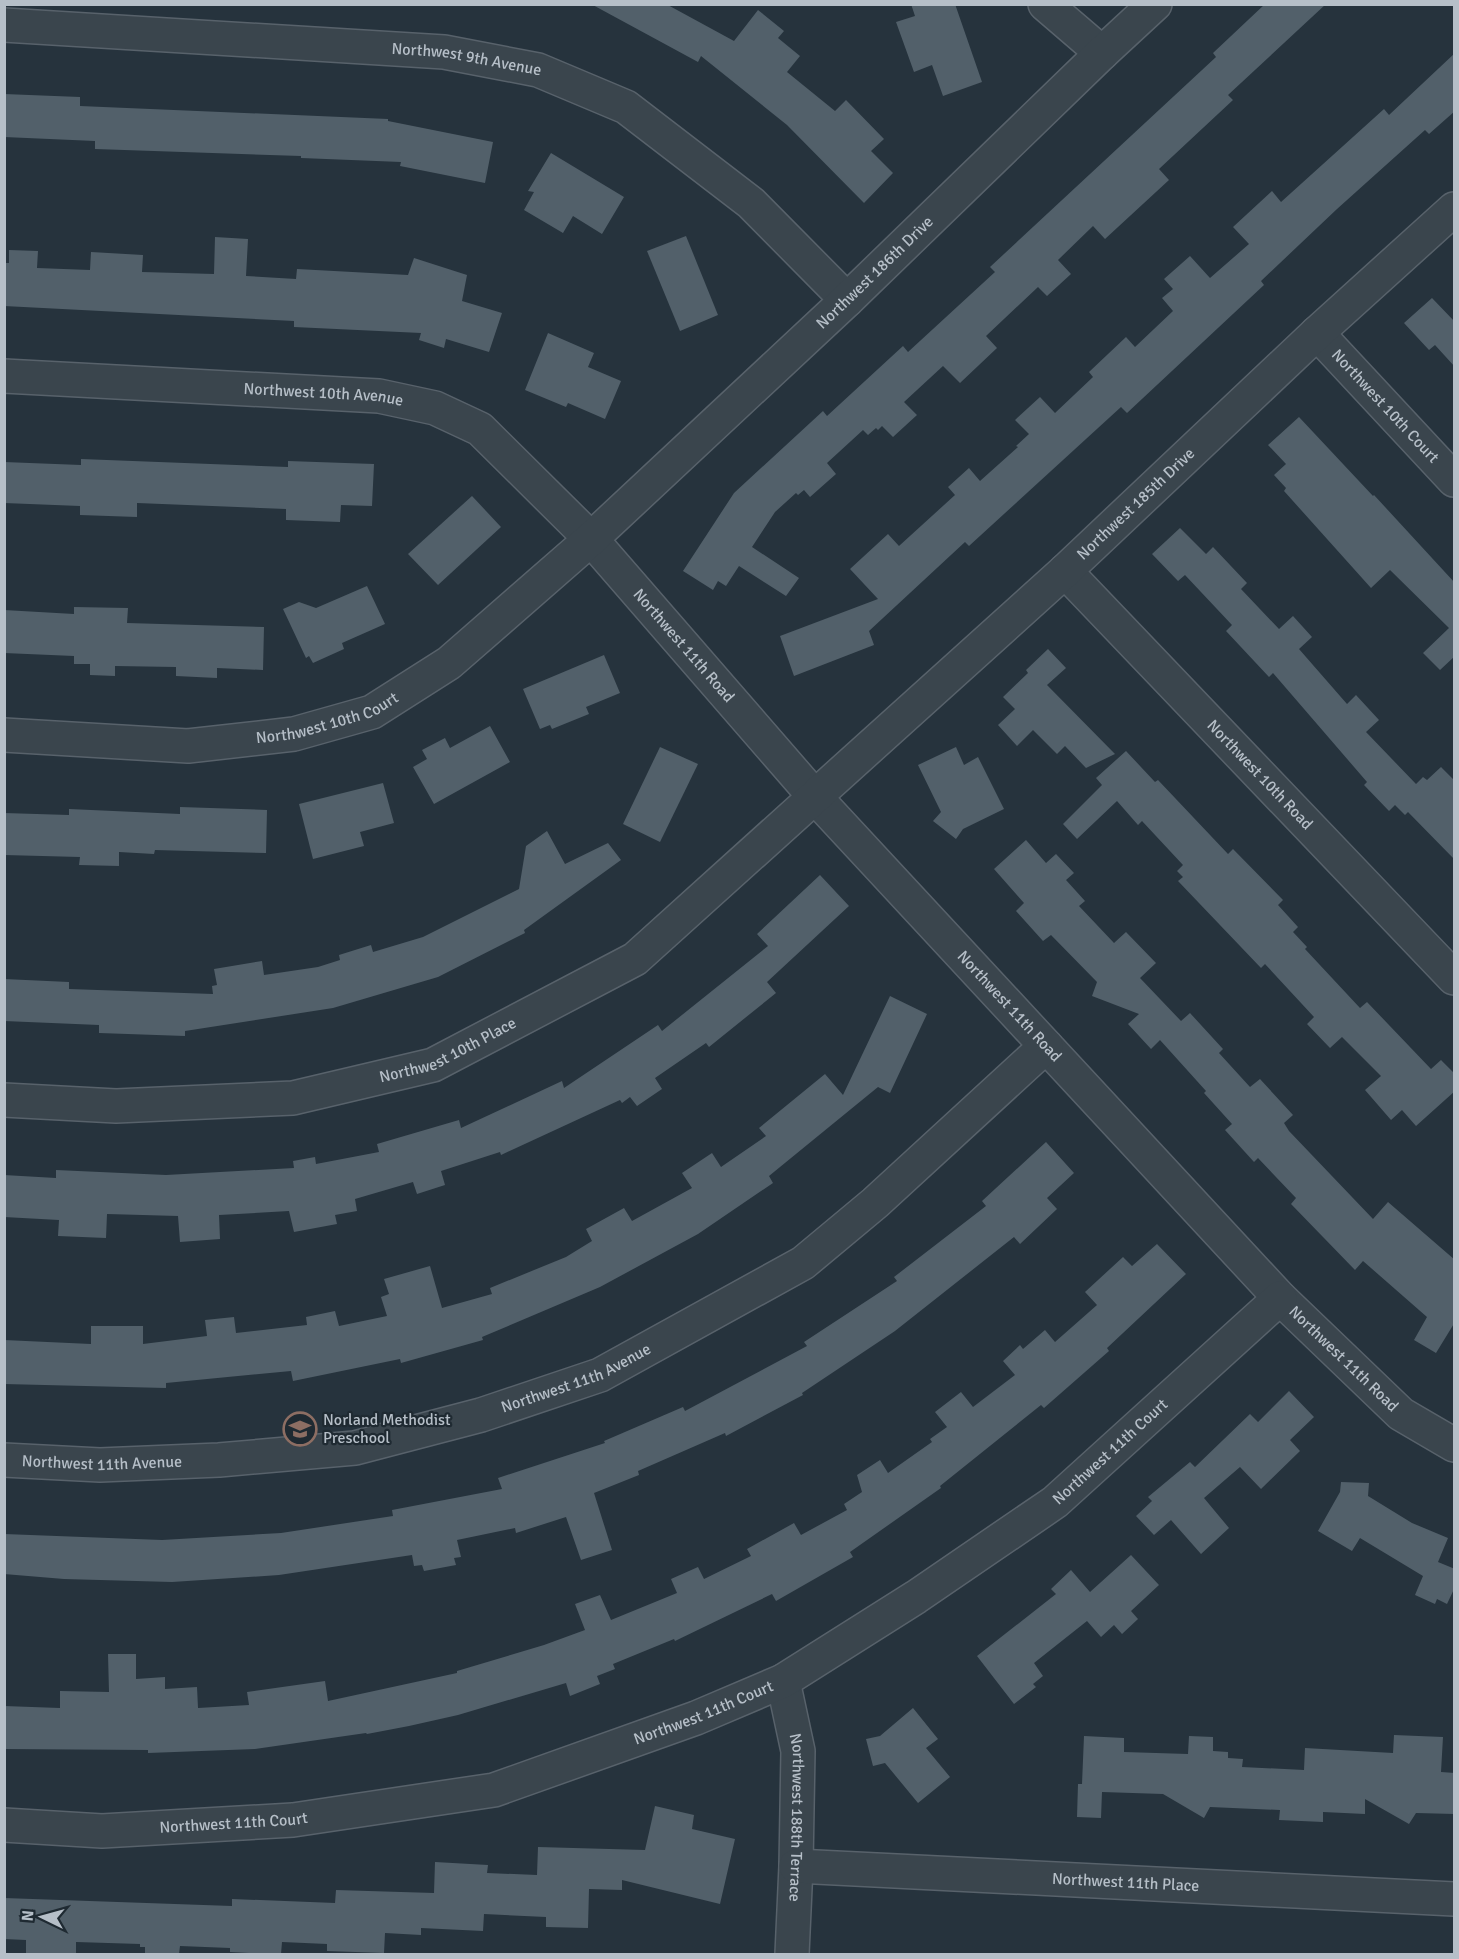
<svg xmlns="http://www.w3.org/2000/svg" width="1459" height="1959" font-family="Signika,sans-serif">
	<style>
		.building { fill: #52606a }
		.lines { fill: none; stroke-linecap: round; stroke-linejoin: round }
		.minor-casing { stroke: #58626b; stroke-width: 36 }
		.minor { stroke: #3a454d; stroke-width: 33 }
		.labels { text-anchor: middle; dominant-baseline: central; stroke-width: 4.5; stroke-linejoin: round; paint-order: stroke }
		.street-label { font-size: 16px; fill: #b6bfc8; stroke: #1f2a32 }
		.poi-label { font-size: 16px; fill: #b6bfc8; stroke: #1f2a32; text-anchor: start }
	</style>
	<rect width="100%" height="100%" fill="#26333d"/>
	<g class="building">
		<polygon points="591,4 666,4 734,41 758,10 784,31 778,38 800,56 787,72 835,111 846,100 884,139 871,151 893,173 864,203 787,125 701,56 698,62"/>
		<polygon points="911,4 955,4 982,82 943,96 932,65 914,72 896,22 915,16"/>
		<polygon points="1265,4 1326,4 1228,95 1233,100 1159,169 1169,180 1105,239 1093,226 1058,260 1071,274 1047,296 1038,287 986,336 997,348 960,383 943,366 904,402 917,415 893,437 882,426 878,430 876,428 868,435 863,430 827,463 836,474 810,497 804,490 798,495 796,493 775,512 752,547 799,578 786,596 739,566 726,586 718,581 713,590 683,571 734,493 823,411 827,416 903,346 908,352 995,272 990,267 1216,57 1213,53"/>
		<polygon points="1455,53 1455,111 1429,134 1425,130 1337,209 1261,281 1264,285 1127,413 1121,407 969,546 965,542 869,631 874,645 794,676 780,636 878,599 850,569 888,534 899,546 955,495 948,487 969,468 980,481 1018,447 1016,446 1029,434 1015,420 1040,397 1055,413 1093,377 1089,372 1126,337 1135,347 1173,311 1162,298 1173,289 1164,279 1190,256 1210,278 1249,244 1233,227 1272,191 1281,202 1384,109 1389,115"/>
		<polygon points="4,94 80,97 80,106 388,119 388,121 493,142 485,183 400,166 401,162 301,158 301,156 95,149 95,141 4,137"/>
		<polygon points="551,153 624,197 602,234 573,216 563,233 524,210 534,192 528,191"/>
		<polygon points="686,236 718,315 680,331 647,251"/>
		<polygon points="215,237 248,239 246,276 296,279 297,269 408,275 414,258 467,275 462,301 502,313 489,352 446,339 444,348 419,340 421,333 294,327 294,321 4,306 4,263 9,263 9,250 38,251 37,268 90,270 91,252 143,255 142,272 214,274"/>
		<polygon points="1432,298 1455,322 1455,367 1435,345 1429,350 1404,323"/>
		<polygon points="548,333 594,353 588,367 621,381 605,419 568,403 566,407 525,390"/>
		<polygon points="1299,417 1373,496 1374,495 1455,583 1455,656 1440,670 1423,653 1449,628 1390,570 1371,588 1284,491 1286,488 1274,475 1286,464 1268,445"/>
		<polygon points="81,459 288,467 288,461 374,464 372,506 341,505 340,522 286,520 286,509 137,503 137,517 80,515 80,506 4,503 4,462 81,465"/>
		<polygon points="472,496 501,527 438,585 408,554"/>
		<polygon points="1180,528 1206,554 1213,547 1247,583 1241,589 1279,629 1293,616 1312,637 1299,649 1347,704 1356,695 1379,720 1366,732 1416,784 1423,777 1427,780 1441,767 1455,781 1455,860 1408,812 1405,815 1395,805 1389,811 1364,785 1367,782 1273,673 1269,677 1226,631 1232,625 1185,575 1178,581 1152,554"/>
		<polygon points="367,586 385,624 342,643 344,649 313,663 309,656 306,658 283,609 299,602 316,608"/>
		<polygon points="74,607 128,608 127,623 264,627 263,670 217,668 217,678 176,676 176,667 115,666 115,676 90,675 90,664 74,664 74,656 4,653 4,610 74,614"/>
		<polygon points="1048,649 1066,668 1047,685 1115,754 1086,768 1065,746 1057,754 1033,730 1017,746 998,725 1015,709 1003,697 1028,673 1026,670"/>
		<polygon points="604,655 620,693 586,707 589,714 552,729 550,725 540,729 523,689"/>
		<polygon points="490,726 510,762 434,804 413,767 427,759 422,750 445,738 450,748"/>
		<polygon points="660,747 698,764 660,842 623,824"/>
		<polygon points="956,747 964,765 978,757 1004,809 963,829 956,839 933,821 941,812 918,765"/>
		<polygon points="1126,751 1155,782 1158,780 1228,854 1233,849 1283,900 1278,905 1298,927 1293,932 1307,947 1305,949 1360,1008 1367,1002 1431,1069 1441,1060 1455,1074 1455,1091 1416,1126 1402,1110 1391,1120 1365,1090 1381,1076 1342,1037 1330,1048 1307,1024 1314,1017 1265,964 1261,968 1178,881 1183,877 1177,871 1183,865 1142,821 1138,825 1117,801 1077,839 1063,824 1102,785 1096,778"/>
		<polygon points="383,783 394,823 360,832 364,846 313,859 299,804"/>
		<polygon points="180,807 267,810 266,853 155,850 154,854 119,852 119,866 79,865 80,857 4,855 4,813 69,815 69,809 180,814"/>
		<polygon points="547,831 565,864 608,843 621,860 524,930 525,933 438,977 333,1008 185,1031 185,1036 99,1033 99,1025 4,1021 4,979 69,982 69,989 213,994 212,986 217,985 214,969 262,961 264,975 318,967 340,960 339,955 371,945 373,952 423,937 519,889 526,846"/>
		<polygon points="1026,840 1046,863 1056,854 1074,873 1066,880 1085,901 1079,906 1114,943 1126,932 1156,963 1140,978 1181,1021 1190,1013 1223,1049 1219,1053 1250,1087 1260,1079 1293,1115 1284,1123 1289,1131 1373,1219 1388,1202 1455,1260 1455,1322 1436,1353 1414,1340 1427,1317 1363,1261 1355,1270 1291,1204 1296,1198 1258,1158 1254,1162 1225,1130 1232,1124 1204,1093 1206,1091 1160,1040 1151,1049 1128,1024 1139,1014 1092,996 1097,982 1051,935 1043,941 1016,911 1024,903 994,869"/>
		<polygon points="820,875 849,906 767,982 776,993 709,1047 706,1043 655,1078 662,1089 637,1106 630,1097 622,1103 620,1100 501,1155 500,1152 441,1171 445,1185 417,1194 413,1182 355,1199 357,1211 335,1215 337,1224 294,1232 289,1211 219,1215 220,1239 180,1242 178,1216 107,1214 106,1238 58,1236 59,1220 4,1217 4,1175 56,1178 56,1170 166,1175 294,1168 293,1161 315,1157 316,1164 379,1152 377,1144 459,1120 461,1128 562,1081 564,1088 658,1025 662,1031 768,946 757,934"/>
		<polygon points="890,996 927,1014 890,1093 878,1087 769,1176 773,1183 698,1234 600,1287 482,1337 483,1340 401,1363 400,1359 293,1381 291,1371 166,1383 166,1388 4,1384 4,1340 91,1344 91,1326 143,1326 143,1344 207,1336 205,1320 234,1317 236,1333 307,1325 306,1317 335,1311 339,1326 387,1316 381,1297 389,1294 384,1279 430,1266 442,1308 492,1294 490,1288 566,1257 592,1241 586,1229 624,1208 632,1221 692,1188 682,1173 712,1153 721,1167 766,1136 759,1128 825,1074 843,1095"/>
		<polygon points="1046,1142 1074,1173 1047,1198 1057,1209 1020,1244 1014,1237 895,1331 802,1393 803,1395 726,1436 725,1433 638,1471 639,1475 594,1493 612,1550 581,1560 566,1517 516,1533 515,1528 457,1540 461,1557 454,1558 456,1565 424,1571 422,1565 414,1566 412,1555 279,1575 172,1582 64,1579 4,1574 4,1534 162,1540 281,1533 393,1516 392,1510 502,1489 498,1478 605,1443 604,1441 683,1407 685,1411 807,1346 804,1342 897,1281 894,1277 986,1206 982,1201"/>
		<polygon points="1157,1244 1186,1274 1107,1348 1109,1351 1044,1408 1041,1405 940,1486 941,1488 850,1552 853,1557 776,1601 772,1594 675,1641 674,1639 613,1664 615,1669 597,1676 600,1684 570,1696 566,1683 458,1715 409,1726 367,1734 366,1733 255,1749 148,1753 148,1750 4,1749 4,1706 60,1708 60,1691 109,1692 108,1654 136,1654 136,1679 165,1677 165,1689 197,1687 198,1708 249,1705 247,1692 325,1681 328,1701 457,1673 457,1671 544,1645 585,1630 575,1604 600,1595 611,1620 677,1593 671,1579 698,1567 704,1579 751,1556 747,1549 794,1523 801,1535 847,1510 844,1504 862,1492 857,1475 880,1460 888,1473 932,1442 930,1439 947,1427 935,1412 961,1392 973,1407 1015,1375 1003,1361 1020,1345 1023,1349 1045,1330 1055,1342 1097,1305 1085,1292 1123,1257 1132,1266"/>
		<polygon points="1289,1391 1314,1417 1290,1440 1300,1451 1261,1489 1240,1467 1204,1498 1229,1528 1201,1554 1171,1520 1154,1535 1136,1516 1152,1501 1148,1497 1190,1462 1195,1467 1250,1414 1258,1422"/>
		<polygon points="1341,1482 1369,1483 1368,1496 1412,1523 1448,1538 1438,1562 1455,1569 1455,1587 1447,1604 1437,1599 1435,1604 1415,1595 1423,1576 1360,1538 1352,1551 1318,1531 1340,1492"/>
		<polygon points="1131,1555 1159,1585 1131,1611 1138,1619 1122,1634 1114,1625 1101,1637 1087,1621 1034,1663 1043,1676 1033,1684 1036,1687 1014,1704 977,1656 1056,1594 1051,1589 1071,1570 1090,1592"/>
		<polygon points="913,1708 938,1739 926,1748 950,1777 918,1803 885,1763 873,1766 866,1739 880,1736"/>
		<polygon points="1394,1735 1443,1737 1441,1772 1455,1773 1455,1814 1416,1813 1409,1824 1365,1799 1365,1814 1323,1812 1323,1822 1279,1820 1280,1810 1210,1807 1204,1818 1163,1794 1102,1792 1101,1818 1077,1817 1078,1784 1082,1784 1084,1736 1124,1738 1124,1752 1188,1754 1189,1736 1213,1737 1213,1751 1228,1752 1228,1758 1243,1759 1242,1767 1304,1770 1305,1748 1393,1753"/>
		<polygon points="655,1806 694,1815 692,1829 735,1839 720,1904 622,1880 622,1890 589,1889 588,1928 546,1927 546,1917 484,1914 483,1931 421,1928 421,1935 385,1933 384,1953 327,1951 327,1944 282,1942 281,1954 249,1954 249,1953 230,1952 230,1948 180,1946 179,1954 145,1954 145,1947 140,1947 140,1944 76,1942 76,1954 26,1954 26,1940 4,1939 4,1898 232,1906 232,1899 335,1903 336,1890 434,1893 435,1862 488,1865 487,1873 537,1875 538,1847 645,1850"/>
	</g>
	<g class="lines">
		<g class="minor-casing">
			<g id="minor">
				<polyline points="1045,4 1102,53"/>
				<path id="s1" d="M4,25L444,52L538,70L626,107L751,203L847,300"/>
				<path id="s2" d="M1317,333L1454,480"/>
				<path id="s3" d="M4,376L379,396L435,408L480,429L591,539L815,797L1280,1298L1401,1414L1454,1445"/>
				<path id="s4" d="M1065,571L1454,978"/>
				<path id="s5" d="M4,735L188,746L294,734L372,712L449,663L591,539L847,300L1102,53L1155,4"/>
				<path id="s6" d="M4,1100L116,1106L293,1098L433,1065L635,959L1065,571L1317,333L1454,209"/>
				<path id="s7" d="M4,1460L100,1465L219,1460L355,1448L481,1415L600,1375L803,1263L875,1203L1046,1046"/>
				<path id="s8" d="M783,1681L798,1751L796,1866L792,1954"/>
				<path id="s9" d="M4,1825L102,1831L293,1820L494,1790L696,1718L783,1681L916,1597L1055,1502L1280,1298"/>
				<path id="s10" d="M796,1866L1454,1899"/>
			</g>
		</g>
		<use href="#minor" class="minor"/>
	</g>
	<defs>
		<g id="school-ring" transform="scale(1.725)"><circle r="9.5" fill="#1f2a32" stroke="#8d6e63" stroke-width="1.5"/><path d="M0-5L7-2L0 1L-7-2ZM-4 1L0 2.5L4 1V4Q0 6-4 4Z" fill="#8d6e63"/></g>
	</defs>
	<g fill-rule="evenodd">
		<use href="#school-ring" x="300" y="1429"/>
	</g>
	<g class="labels">
		<g class="street-label">
			<text stroke="none"><textPath href="#s1" startOffset="464">Northwest 9th Avenue</textPath></text>
			<text stroke="none"><textPath href="#s5" startOffset="1041">Northwest 186th Drive</textPath></text>
			<text stroke="none"><textPath href="#s3" startOffset="320">Northwest 10th Avenue</textPath></text>
			<text stroke="none"><textPath href="#s2" startOffset="100">Northwest 10th Court</textPath></text>
			<text stroke="none"><textPath href="#s6" startOffset="1338">Northwest 185th Drive</textPath></text>
			<text stroke="none"><textPath href="#s3" startOffset="780">Northwest 11th Road</textPath></text>
			<text stroke="none"><textPath href="#s5" startOffset="327">Northwest 10th Court</textPath></text>
			<text stroke="none"><textPath href="#s4" startOffset="282">Northwest 10th Road</textPath></text>
			<text stroke="none"><textPath href="#s3" startOffset="1266">Northwest 11th Road</textPath></text>
			<text stroke="none"><textPath href="#s6" startOffset="452">Northwest 10th Place</textPath></text>
			<text stroke="none"><textPath href="#s3" startOffset="1752">Northwest 11th Road</textPath></text>
			<text stroke="none"><textPath href="#s7" startOffset="584">Northwest 11th Avenue</textPath></text>
			<text stroke="none"><textPath href="#s9" startOffset="1202">Northwest 11th Court</textPath></text>
			<text stroke="none"><textPath href="#s7" startOffset="98">Northwest 11th Avenue</textPath></text>
			<text stroke="none"><textPath href="#s9" startOffset="716">Northwest 11th Court</textPath></text>
			<text stroke="none"><textPath href="#s8" startOffset="138">Northwest 188th Terrace</textPath></text>
			<text stroke="none"><textPath href="#s9" startOffset="230">Northwest 11th Court</textPath></text>
			<text stroke="none"><textPath href="#s10" startOffset="330">Northwest 11th Place</textPath></text>
		</g>
		<g class="poi-label">
			<text x="323" y="1420">Norland Methodist<tspan x="323" dy="18">Preschool</tspan></text>
		</g>
	</g>
	<rect width="1459" height="1959" fill="none" stroke="#b6bfc8" stroke-width="12"/>
	<g transform="translate(42 1917) rotate(275)" stroke="#1f2a32" stroke-width="4.5" paint-order="stroke">
	<path d="M0-4.5L10 22L0 15L-10 22Z" fill="#b6bfc8"/>
	<text y="-9" font-size="16" font-weight="bold" text-anchor="middle" fill="#b6bfc8">N</text>
	</g>
</svg>
